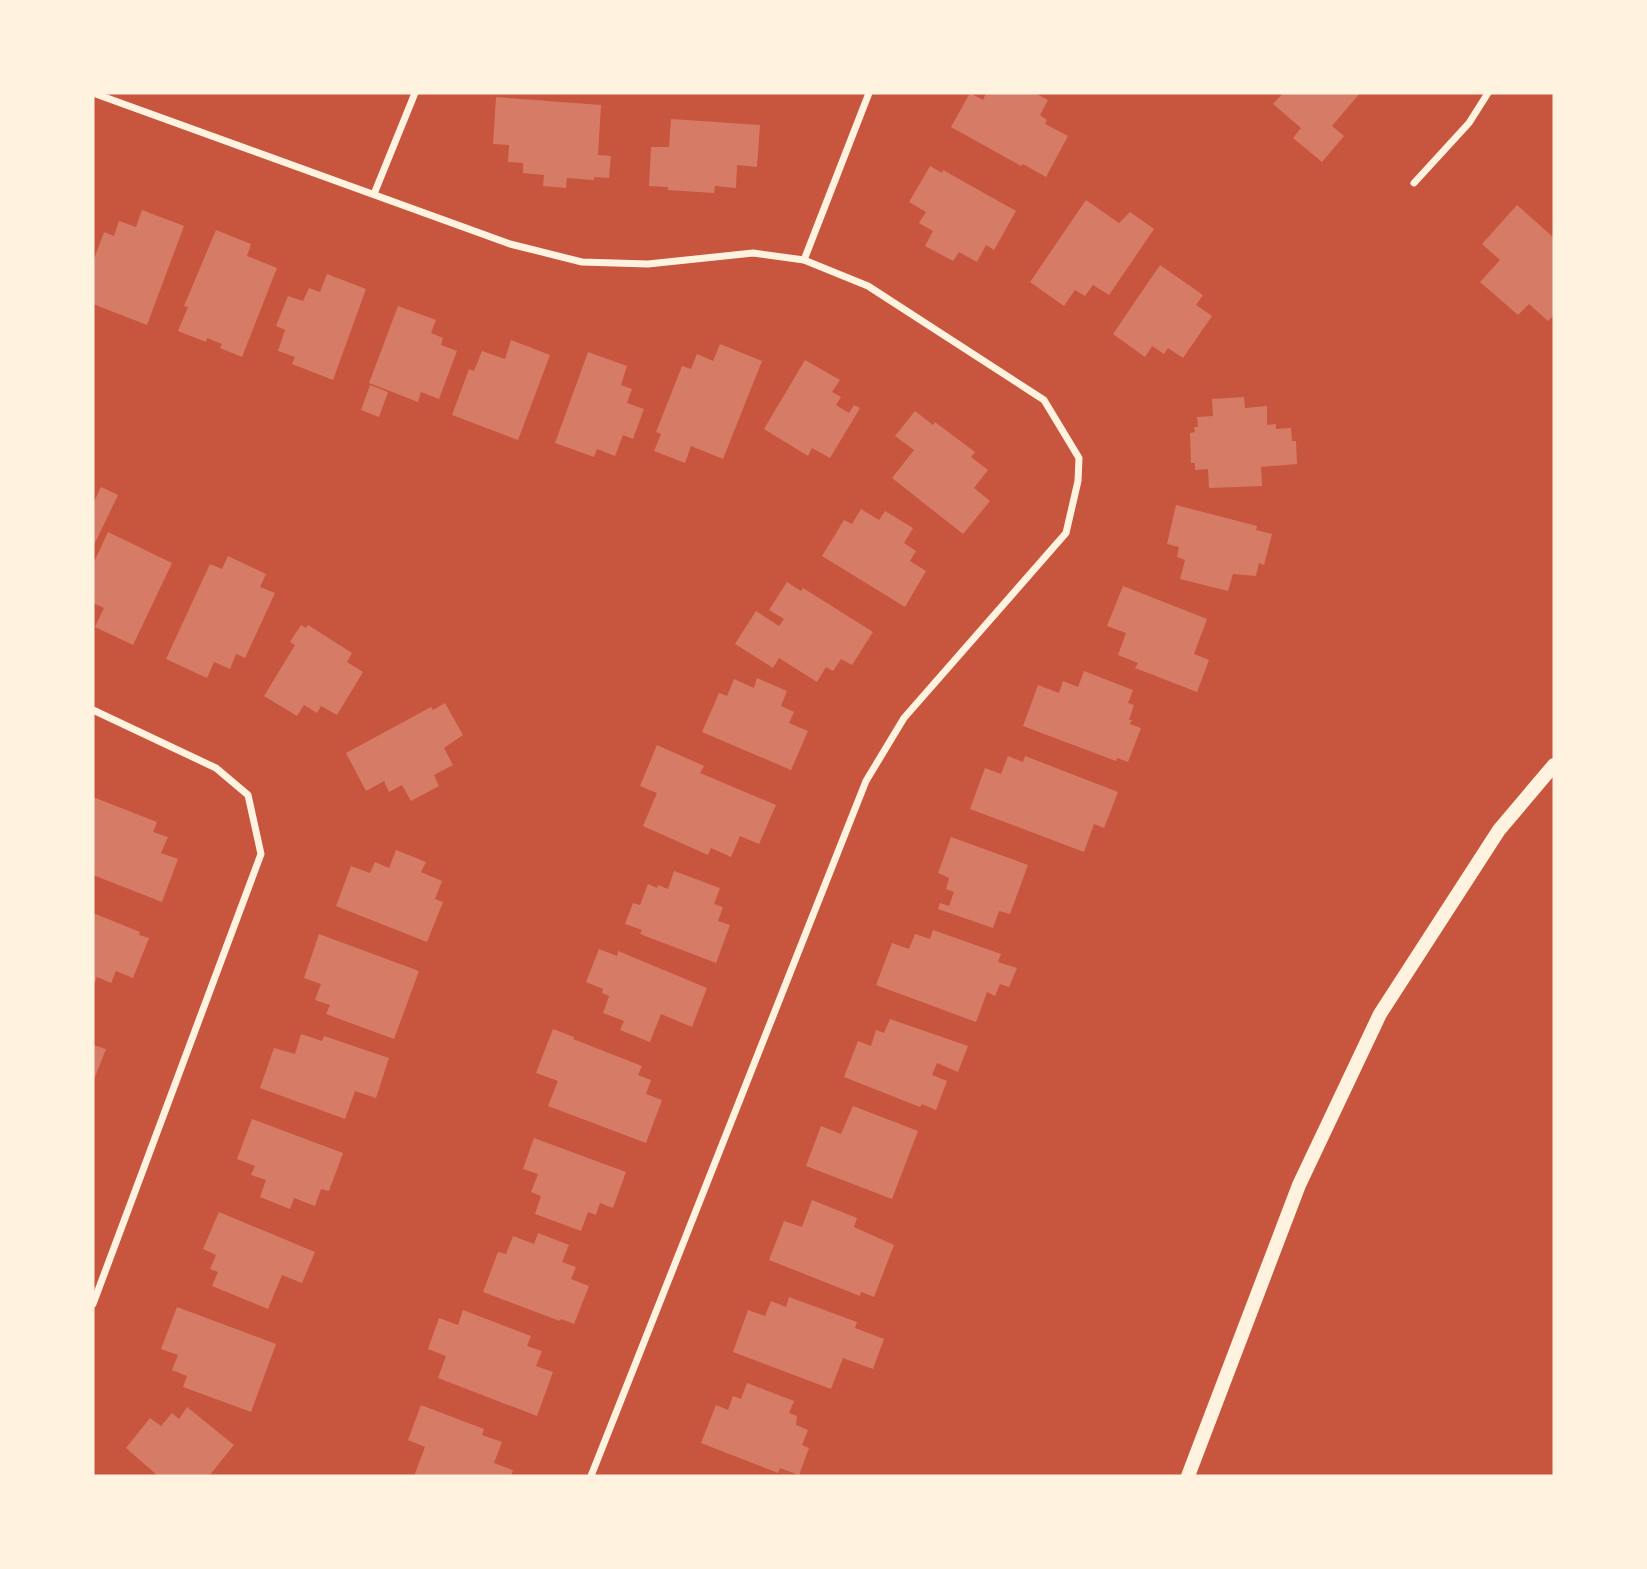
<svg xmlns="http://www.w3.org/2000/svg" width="1647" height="1569" font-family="'Archivo Narrow',sans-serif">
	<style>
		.building { fill: #d67c66 }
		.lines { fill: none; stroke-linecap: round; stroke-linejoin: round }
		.minor { stroke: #fff3e0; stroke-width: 7 }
		.secondary { stroke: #fff3e0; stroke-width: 14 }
	</style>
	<rect width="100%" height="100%" fill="#c8553d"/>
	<g class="building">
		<polygon points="970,93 983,100 986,93 1035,93 1048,100 1040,115 1047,120 1045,124 1068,136 1046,177 1023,164 1021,166 951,127"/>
		<polygon points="1283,93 1360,93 1332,126 1344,136 1322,162 1293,138 1301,128 1273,104"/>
		<polygon points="496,97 601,105 598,155 611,156 609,178 594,177 594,180 567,178 566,188 543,186 544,175 523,173 523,163 508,162 509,145 493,144"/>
		<polygon points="671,119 760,125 757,167 737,165 736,188 715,186 714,193 668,190 668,187 649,186 651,147 669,147"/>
		<polygon points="930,166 942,173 943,170 1016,211 994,250 986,245 977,262 959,252 953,261 925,246 933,231 919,223 926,212 909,202"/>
		<polygon points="1086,200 1119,223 1130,212 1154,229 1109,295 1093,285 1085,296 1075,290 1064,306 1030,282"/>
		<polygon points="1517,205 1554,238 1554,315 1548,321 1529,304 1518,315 1480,282 1500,260 1482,244"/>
		<polygon points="142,210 184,226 147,325 93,304 93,262 104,232 114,236 119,221 136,227"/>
		<polygon points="216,230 251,244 247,256 277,268 242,357 220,348 222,344 207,338 206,342 178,331 188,307 184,306"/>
		<polygon points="1160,265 1203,295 1196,305 1212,316 1183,358 1168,348 1164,354 1152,346 1145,357 1113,334"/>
		<polygon points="327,274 366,289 333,380 292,364 295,357 278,351 285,330 276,326 288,296 303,301 309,288 320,292"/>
		<polygon points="398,306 436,320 431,333 443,338 441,345 457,351 439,399 421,392 418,402 369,383"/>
		<polygon points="511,340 550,355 518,440 452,415 469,369 474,371 482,351 505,359"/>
		<polygon points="720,344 762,361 723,459 691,446 685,463 654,451 661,434 656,432 682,366 691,369 697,354 713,361"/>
		<polygon points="588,352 627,366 621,385 632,389 627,403 644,409 633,439 623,435 615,456 597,449 594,457 555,443"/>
		<polygon points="805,360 840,380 832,392 841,397 836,405 849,413 854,405 860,408 830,458 812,448 808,456 764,429"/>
		<polygon points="370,385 388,392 379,417 361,410"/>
		<polygon points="1244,397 1245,408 1267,406 1267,425 1276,424 1276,429 1291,428 1292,441 1296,441 1297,464 1261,467 1262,486 1209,488 1208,469 1195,470 1195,463 1191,463 1190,433 1195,432 1194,427 1198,427 1197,417 1213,416 1212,399"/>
		<polygon points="915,411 933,425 935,422 975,452 971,457 988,470 974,488 990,501 963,534 892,478 914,450 895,436"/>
		<polygon points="101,487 118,495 93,547 93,504"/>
		<polygon points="1176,505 1257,526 1256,530 1272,534 1264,565 1259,563 1256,576 1233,574 1228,591 1180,579 1185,560 1177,557 1179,547 1167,544"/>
		<polygon points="861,509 879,520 885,511 913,528 904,543 916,551 910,561 926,571 905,607 822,556 844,520 852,524"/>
		<polygon points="108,532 172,563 133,645 95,627 104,608 93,603 93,564"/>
		<polygon points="228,556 266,574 260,587 275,593 245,658 236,654 230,669 214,662 207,678 166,659 210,564 222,569"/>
		<polygon points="787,582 801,591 803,588 873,632 852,665 841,659 833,671 826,667 817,682 779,658 773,668 735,644 756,611 779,626 784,619 769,610"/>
		<polygon points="1123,586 1207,619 1194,654 1209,660 1197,692 1135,668 1138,663 1118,655 1126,633 1107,626"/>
		<polygon points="301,625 306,628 308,625 352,653 347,662 363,672 337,715 321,706 317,713 304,705 297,716 264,696 295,645 290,642"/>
		<polygon points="1084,671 1133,690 1128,703 1134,705 1129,720 1132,720 1130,724 1141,728 1128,762 1117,758 1116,761 1023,726 1038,685 1059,693 1063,681 1078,687"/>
		<polygon points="757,678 787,691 781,706 794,712 789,723 808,731 791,770 702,732 719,693 727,696 734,679 754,688"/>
		<polygon points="445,703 463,735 444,748 453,765 434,775 439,786 411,801 402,785 389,792 384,781 366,791 346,753 431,707 433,710"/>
		<polygon points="657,745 704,766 700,773 776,805 759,844 740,836 731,857 711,848 708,855 643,826 657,793 640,786"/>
		<polygon points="1008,756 1023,762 1025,756 1118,792 1104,828 1094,824 1084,852 970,809 985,768 1001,774"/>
		<polygon points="93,797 157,822 153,832 168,837 161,853 178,859 162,902 93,875"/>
		<polygon points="951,837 1028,865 1010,914 999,911 993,928 938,909 940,903 949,906 954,892 946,889 949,878 938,873"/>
		<polygon points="396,850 426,862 421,872 442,881 435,899 443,902 427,942 336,906 351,866 370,873 375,862 389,868"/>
		<polygon points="674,871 720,888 714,904 723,907 718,921 730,925 716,963 640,934 642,930 625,924 633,903 640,905 648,884 657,888 658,885 668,889"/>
		<polygon points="93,913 140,932 139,935 149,938 133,978 116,971 111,983 97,977 93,987"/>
		<polygon points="933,930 1001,954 998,962 1017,968 1009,987 1000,984 995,996 987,992 976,1022 876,985 892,943 909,949 915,934 930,939"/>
		<polygon points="319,934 419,971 394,1039 326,1014 330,1005 315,1000 321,984 304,978"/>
		<polygon points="599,949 617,956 618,951 707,988 692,1027 661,1014 650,1042 620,1030 624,1021 603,1013 609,996 602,993 603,989 586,982"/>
		<polygon points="890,1019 968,1046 958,1072 937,1063 932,1075 947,1081 936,1110 922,1104 920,1107 844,1077 858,1041 871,1046 876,1030 884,1033"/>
		<polygon points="553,1029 574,1037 573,1039 642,1066 638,1075 651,1080 646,1094 662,1100 646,1143 548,1106 558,1081 536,1073"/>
		<polygon points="301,1034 322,1041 324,1036 389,1058 376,1098 355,1091 345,1119 260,1088 274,1048 295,1054"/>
		<polygon points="93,1045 106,1049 93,1082"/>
		<polygon points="853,1106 918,1131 892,1199 806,1166 821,1126 841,1134"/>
		<polygon points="252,1119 343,1153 329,1191 321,1189 315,1206 294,1198 290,1209 260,1197 266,1180 251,1175 255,1166 237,1159"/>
		<polygon points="534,1138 626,1172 613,1208 600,1203 596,1215 588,1212 581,1231 535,1214 541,1196 531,1192 538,1174 523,1169"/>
		<polygon points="812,1200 857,1218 854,1227 894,1245 874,1297 861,1292 860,1296 769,1260 784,1221 802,1227"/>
		<polygon points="219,1212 315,1252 302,1283 282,1275 268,1309 212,1286 218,1272 210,1269 216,1255 203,1249"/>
		<polygon points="538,1233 569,1245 562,1262 576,1267 571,1279 589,1286 574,1324 561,1319 560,1321 483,1292 498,1252 506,1254 513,1236 534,1244"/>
		<polygon points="789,1297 857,1322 855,1328 884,1339 873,1369 843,1358 831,1389 733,1352 748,1310 765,1316 771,1301 786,1307"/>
		<polygon points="177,1307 276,1344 251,1412 183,1387 187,1376 172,1370 178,1355 161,1349"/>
		<polygon points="463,1310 531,1336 527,1346 542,1351 536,1366 553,1372 537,1416 438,1378 446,1356 428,1349 439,1318 458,1325"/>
		<polygon points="747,1383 794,1401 789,1413 797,1416 796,1425 808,1430 802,1445 809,1448 799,1475 780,1468 778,1473 701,1443 716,1405 728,1410 733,1396 741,1399"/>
		<polygon points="421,1405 484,1429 482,1435 502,1442 494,1463 513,1470 511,1476 414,1476 425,1447 408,1440"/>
		<polygon points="187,1407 234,1445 209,1476 158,1476 126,1448 150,1418 161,1426 172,1413 179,1419"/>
	</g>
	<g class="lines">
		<g class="minor">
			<polyline points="93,93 510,244 582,262 648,264 753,253 804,260 868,286 1044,400 1079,458 1078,481 1066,533 904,718 866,781 591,1476"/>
			<polyline points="1414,183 1469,123 1488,93"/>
			<polyline points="374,194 415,93"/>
			<polyline points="804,260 869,93"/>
			<polyline points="93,710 216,768 248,795 261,854 93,1304"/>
		</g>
		<polyline class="secondary" points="1188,1476 1299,1185 1380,1014 1499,830 1554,765"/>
	</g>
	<rect width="1647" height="1569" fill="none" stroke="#fff3e0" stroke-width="189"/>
</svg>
